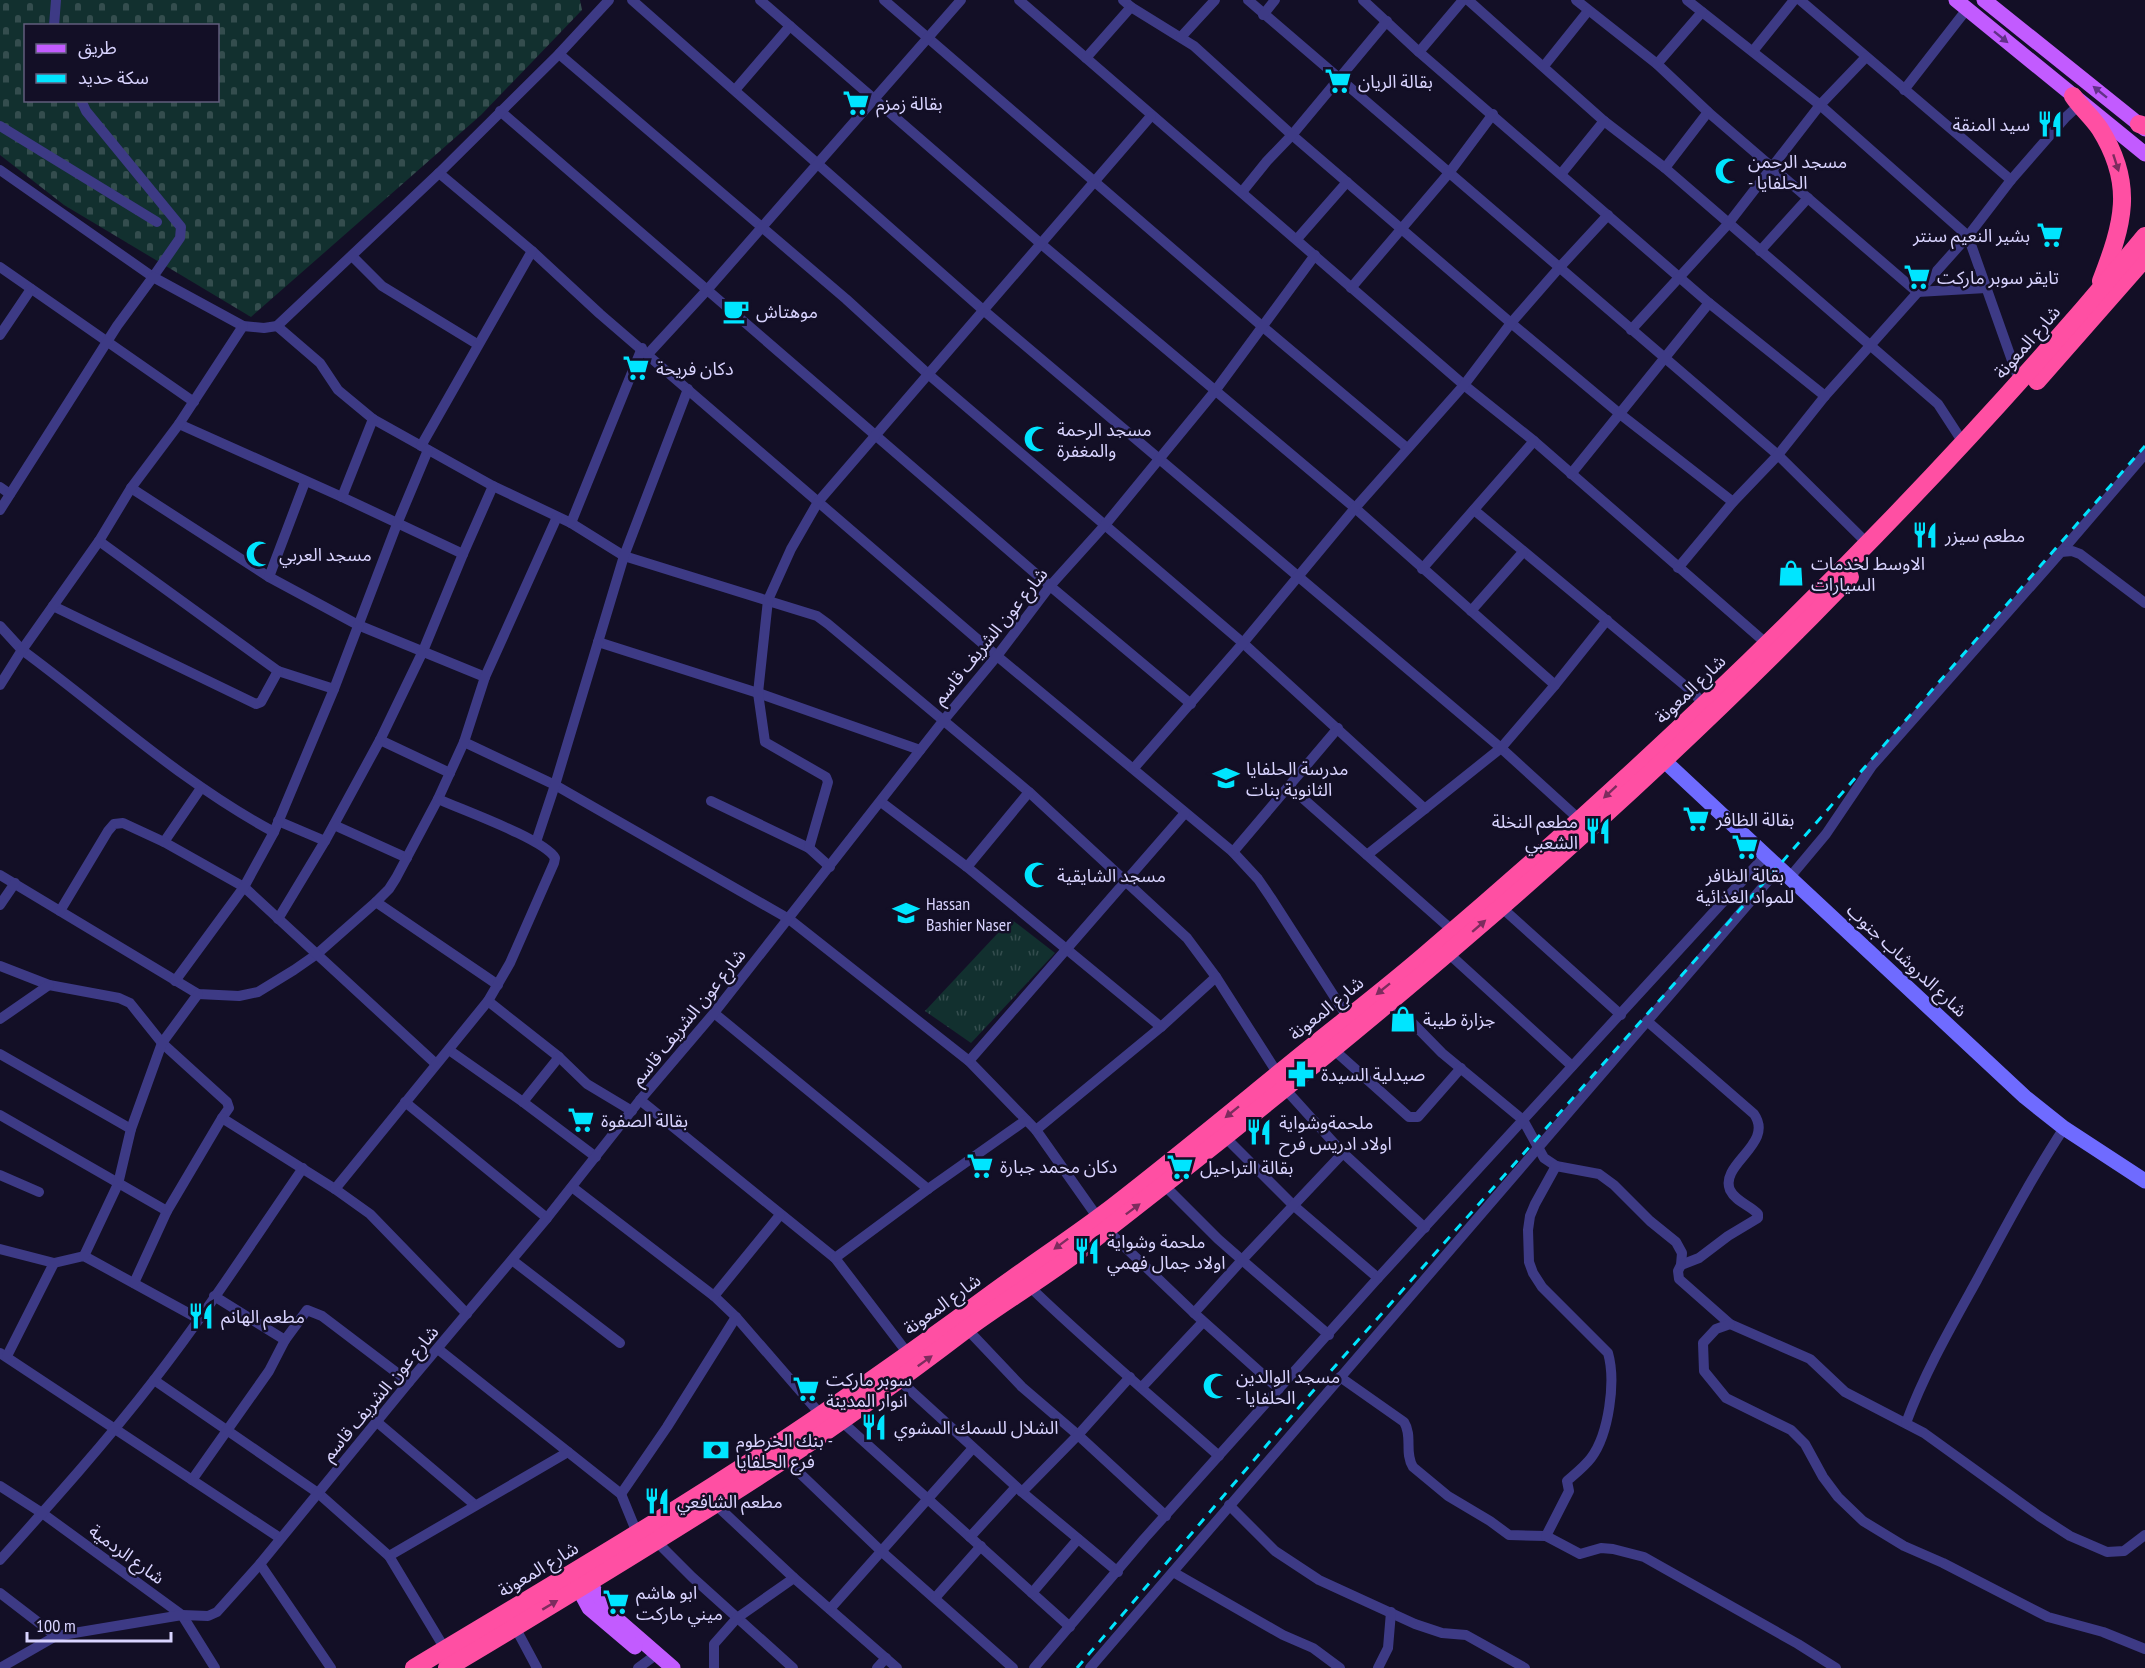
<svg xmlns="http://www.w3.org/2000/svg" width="2145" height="1668" font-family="'PT Sans Narrow','Noto Sans Arabic',sans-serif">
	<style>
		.grass { fill: url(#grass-tufts) }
		.cemetery { fill: url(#cemetery-stones); fill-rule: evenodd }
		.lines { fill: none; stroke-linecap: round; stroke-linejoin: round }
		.street { stroke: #3d3a85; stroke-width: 10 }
		.secondary { stroke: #6f6bff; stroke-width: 15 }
		.primary { stroke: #c25bff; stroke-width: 15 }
		.highway { stroke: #ff4fa3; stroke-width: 18 }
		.rail { stroke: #00e5ff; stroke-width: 3; stroke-dasharray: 9 8; stroke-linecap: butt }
		.oneway { fill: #623188 }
		.oneway2 { fill: #7d2c5e }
		.labels { text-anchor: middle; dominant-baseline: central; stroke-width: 5; stroke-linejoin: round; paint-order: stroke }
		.poi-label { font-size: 18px; fill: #d9d4ff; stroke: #130f26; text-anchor: start }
		.street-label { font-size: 18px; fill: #d9d4ff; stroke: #130f26 }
	</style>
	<defs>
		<pattern id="grass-tufts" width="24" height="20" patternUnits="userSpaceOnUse" patternTransform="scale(1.5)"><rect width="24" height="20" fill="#12302f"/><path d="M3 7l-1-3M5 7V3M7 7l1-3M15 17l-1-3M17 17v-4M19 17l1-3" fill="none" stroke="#344d4e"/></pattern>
		<pattern id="cemetery-stones" width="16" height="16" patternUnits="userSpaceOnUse" patternTransform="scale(1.5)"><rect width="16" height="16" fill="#12302f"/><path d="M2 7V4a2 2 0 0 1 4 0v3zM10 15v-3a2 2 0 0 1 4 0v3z" fill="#344d4e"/></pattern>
	</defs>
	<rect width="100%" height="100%" fill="#130f26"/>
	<polygon class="grass" points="1011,919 1055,953 971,1043 925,1011"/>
	<path class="cemetery" d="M0,0H580L582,10L481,115L251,317L64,205L0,155ZM26,26H218V100H26Z"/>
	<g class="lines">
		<g class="street">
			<polyline points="632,0 982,309 1501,748 1580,820"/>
			<polyline points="760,0 1040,243 1355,508 1555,685"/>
			<polyline points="884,0 1263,327 1407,448"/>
			<polyline points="1019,0 1464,385 1534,441 1767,644"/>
			<polyline points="1123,0 1131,7 1194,46 1292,135 1511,323 1620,414 1733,502"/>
			<polyline points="1248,0 1778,455 1867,543"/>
			<polyline points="1363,0 1419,52 1709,303 1825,396"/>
			<polyline points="1468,0 1604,121 1665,168 1938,404 1964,444"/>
			<polyline points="1576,0 1657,64 1708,112 1917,292 1986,288"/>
			<polyline points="1687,0 1820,105 1968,236 2020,383"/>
			<polyline points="1800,0 2011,180"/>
			<polyline points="1263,15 1275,0"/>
			<polyline points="54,26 56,0"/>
			<polyline points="1181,37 1215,0"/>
			<polyline points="1753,51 1794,0"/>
			<polyline points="1419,52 1463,0"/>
			<polyline points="559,54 846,299 928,374 1243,643 1425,809"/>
			<polyline points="1086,58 1131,7"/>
			<polyline points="1657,64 1702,12"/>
			<polyline points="1544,66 1588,11"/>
			<polyline points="735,90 790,26"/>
			<polyline points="1904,90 1967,9"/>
			<polyline points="500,111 1050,586 1191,704"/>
			<polyline points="0,126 157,222"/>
			<polyline points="1665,168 1708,112"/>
			<polyline points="0,170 153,277 180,238 181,227 86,111 81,100"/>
			<polyline points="439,173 532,251 600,314 997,656 1233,852 1258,879 1271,898 1348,1018"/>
			<polyline points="1561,174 1604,121"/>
			<polyline points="1242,192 1267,161 1292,135 1387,21"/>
			<polyline points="1297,239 1347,182"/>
			<polyline points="1760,251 1808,198"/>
			<polyline points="352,256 382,286 477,344"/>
			<polyline points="0,267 194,402"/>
			<polyline points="1351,288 1449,173 1493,114"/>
			<polyline points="277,326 320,363 338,390 373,419 493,486 571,523 624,556 817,616 828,624 1029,792 1187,938 1216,977 1278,1074"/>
			<polyline points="1631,330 1728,224 1820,105 1866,57"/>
			<polyline points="0,335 31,289"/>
			<polyline points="648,354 707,290 961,0"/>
			<polyline points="179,424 342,497 463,554"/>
			<polyline points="421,446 532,251"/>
			<polyline points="1571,474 1709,303"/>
			<polyline points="0,487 10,494"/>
			<polyline points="131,488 269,577 358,625 485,677"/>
			<polyline points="342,497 373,419"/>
			<polyline points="0,510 117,326 153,277 243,326 264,328 277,326 439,173 559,54 609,0"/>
			<polyline points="1474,510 1695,694 1703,705"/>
			<polyline points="571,523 642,348"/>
			<polyline points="99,541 278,671 334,689"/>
			<polyline points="2061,552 2145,454"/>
			<polyline points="1678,568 1733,502 1778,455 1825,396 1968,236 2011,180 2066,117 2079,105"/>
			<polyline points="1422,569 1534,441"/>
			<polyline points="269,577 305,482"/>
			<polyline points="53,606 256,704 261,702 278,671"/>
			<polyline points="1471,611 1523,552"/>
			<path d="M0,626L22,650C105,711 182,783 274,832"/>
			<polyline points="598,642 758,693 920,750"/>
			<polyline points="0,685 22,650 99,541 131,488 179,424 243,326"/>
			<polyline points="380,740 450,773"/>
			<polyline points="464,742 555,785 789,919 969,1061 1036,1130 1098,1218"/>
			<polyline points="1134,768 1243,643 1355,508 1464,385 1511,323 1559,268 1608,215"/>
			<polyline points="1290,787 1453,931"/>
			<polyline points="711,801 809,848 830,867"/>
			<polyline points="881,802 967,867 1161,1027"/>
			<polyline points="278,821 325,841"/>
			<polyline points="334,825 407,858"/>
			<polyline points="164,842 201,788"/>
			<polyline points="536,842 555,785 624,556 688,389"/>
			<polyline points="809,848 828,782 826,777 765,742 758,693 768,600 791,549 818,502 1151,116"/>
			<polyline points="1233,852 1338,728"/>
			<polyline points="1367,855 1501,748 1555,685 1607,620"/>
			<polyline points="967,867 1029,792"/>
			<polyline points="0,875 198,994 239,996 258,992 294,970 317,954 376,902 389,889 396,878 438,799 464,742 485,677 557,517"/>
			<polyline points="1790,877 1826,834 1872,766 2061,552 2072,551 2080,554 2145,603"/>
			<polyline points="376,902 498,985"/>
			<polyline points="0,905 15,883"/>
			<polyline points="1501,907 1621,1015"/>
			<polyline points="60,911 108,831 114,824 123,823 164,842 244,887 436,1064"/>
			<polyline points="278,919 325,841 380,740 423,651 463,554 493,486"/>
			<polyline points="1448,953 1572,1066"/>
			<polyline points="0,966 49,985 119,998 130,1003 162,1043 227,1102 229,1108 222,1118 335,1189 370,1214 467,1314"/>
			<polyline points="175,981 244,887 274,832 334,689 397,524 428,450"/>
			<polyline points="488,1001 559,1057 587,1084 632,1111"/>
			<polyline points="1391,1001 1442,1053 1523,1120 1544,1158 1556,1166 1599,1174 1614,1185 1650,1221 1676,1242 1682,1253 1681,1265 1678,1271 1679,1279 1730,1324 1810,1359 1845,1392 1924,1433 2039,1516 2070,1536 2107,1552 2124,1551 2145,1535"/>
			<polyline points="714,1013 928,1189"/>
			<polyline points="0,1019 49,985"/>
			<path d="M1647,1021L1754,1114C1775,1144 1719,1164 1730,1190C1736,1202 1750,1205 1758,1214V1218L1728,1236L1699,1258L1681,1265"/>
			<polyline points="1333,1049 1409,1117 1418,1117 1461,1068"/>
			<polyline points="449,1050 523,1102 596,1157"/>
			<polyline points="0,1054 131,1129"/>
			<polyline points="969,1061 1185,813"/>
			<polyline points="1286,1090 1343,1153 1425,1228"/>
			<polyline points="640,1100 835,1258 909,1355"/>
			<polyline points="405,1102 547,1218"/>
			<polyline points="523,1102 559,1057"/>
			<polyline points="0,1115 167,1211"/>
			<polyline points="1036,1130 1161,1027 1216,977"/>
			<polyline points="1225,1137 1293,1205 1378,1278"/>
			<polyline points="0,1175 39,1192"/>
			<polyline points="1164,1185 1218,1239 1242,1260 1194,1313"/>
			<polyline points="572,1187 714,1296 736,1317 821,1415"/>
			<path d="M335,1189L488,1001L510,963L554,863L555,858C544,839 462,810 438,799"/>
			<polyline points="1106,1229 1194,1313 1279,1389"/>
			<polyline points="0,1249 54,1263 84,1256 199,1319"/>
			<polyline points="84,1256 118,1184 131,1129 162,1043 198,994"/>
			<polyline points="835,1258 928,1189 1026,1120"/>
			<polyline points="512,1260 620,1343"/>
			<polyline points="134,1283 167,1211 222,1118"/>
			<path d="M1030,1287C1091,1346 1156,1400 1219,1456"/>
			<polyline points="214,1296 285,1340 307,1310 322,1316 409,1382"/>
			<polyline points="714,1296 780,1215"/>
			<polyline points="1730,1324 1716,1329 1703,1343 1704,1371 1726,1398 1791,1430 1805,1444 1823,1477 1838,1497 1863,1521 1904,1546 1943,1563 2048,1617 2103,1632 2145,1649"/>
			<polyline points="967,1329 1022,1387 1078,1435 1166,1516"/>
			<polyline points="1329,1335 1242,1260 1343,1153"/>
			<polyline points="438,1349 621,1494 637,1533"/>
			<polyline points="0,1353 280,1538"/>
			<polyline points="7,1356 54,1263"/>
			<path d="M1340,1377L1404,1422C1413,1436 1404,1453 1413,1467L1448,1496L1490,1521L1509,1535L1546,1536L1580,1554L1601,1548L1613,1549L1644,1557L1798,1644L1836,1668"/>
			<polyline points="154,1380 318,1493 389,1556 445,1649"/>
			<polyline points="899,1380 1022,1492 1118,1572"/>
			<polyline points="1142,1387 1203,1322"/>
			<polyline points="840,1420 1070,1627"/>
			<polyline points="377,1422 475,1505"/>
			<path d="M1906,1423C1925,1372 1951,1327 1977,1280C2005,1228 2032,1177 2064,1128"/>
			<polyline points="785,1459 881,1551 1013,1668"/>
			<polyline points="192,1480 269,1371 285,1340"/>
			<polyline points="0,1486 42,1513 182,1615 215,1668"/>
			<polyline points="1022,1492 1078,1435 1130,1377"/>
			<polyline points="621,1494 667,1427 736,1317"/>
			<polyline points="715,1504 794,1578 897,1668"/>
			<polyline points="1229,1505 1275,1551 1319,1580 1415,1624 1442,1633 1466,1635 1525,1668"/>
			<path d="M1546,1536L1569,1491L1567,1481C1575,1474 1585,1466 1591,1458C1609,1434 1616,1381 1608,1353L1542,1287L1533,1273L1529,1262L1528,1230L1530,1216L1535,1204L1556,1166"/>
			<polyline points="970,1537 1016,1487"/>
			<polyline points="656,1541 692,1577 793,1668"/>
			<polyline points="389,1556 568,1452"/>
			<path d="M0,1560C53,1501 106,1442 154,1380C207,1312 254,1239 303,1168"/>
			<polyline points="260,1564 331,1668"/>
			<polyline points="1173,1572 1283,1635 1313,1648 1340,1668"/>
			<polyline points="0,1593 56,1636"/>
			<polyline points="1032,1593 1078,1539"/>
			<polyline points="935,1598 981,1546"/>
			<polyline points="830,1609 973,1448"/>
			<polyline points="515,1627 537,1668"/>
			<polyline points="0,1668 56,1636 182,1615 208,1616 217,1612 260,1564 409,1382 547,1218 640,1100 714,1013 943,721 997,656 1050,586 1105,525 1215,391 1315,255"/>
			<polyline points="638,1668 657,1654"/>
			<polyline points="714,1668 714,1644 737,1618 794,1578"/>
			<polyline points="877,1668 886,1658"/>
			<polyline points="1034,1668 1144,1539 1378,1278 1766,855"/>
			<polyline points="1090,1668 1780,867"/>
			<polyline points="1378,1668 1388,1648 1391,1612"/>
		</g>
		<polyline class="secondary" points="1657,754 2025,1097 2064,1128 2145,1181"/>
		<g class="primary">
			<polyline points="1956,0 2145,154"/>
			<polyline points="1984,0 2145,129"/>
			<polyline points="587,1572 598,1600 604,1608 673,1668"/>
			<polyline points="574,1580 589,1608 635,1647"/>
		</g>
		<g class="highway">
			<path d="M2073,96C2081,108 2092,117 2100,129C2135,185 2123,224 2101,281"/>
			<polyline points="2139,124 2145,126"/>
			<polyline points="2037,381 2145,258"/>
			<path d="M414,1668C550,1586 687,1506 818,1417C878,1376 936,1335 994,1292C1031,1265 1069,1240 1105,1213C1174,1160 1241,1104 1309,1049C1350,1016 1392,984 1432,949C1687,732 1931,494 2145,236"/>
			<path d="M447,1668C559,1601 672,1533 782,1461C844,1420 905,1376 964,1331C1000,1304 1039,1281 1075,1254C1347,1044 1611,825 1850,577"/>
		</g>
		<polyline class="rail" points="1077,1668 1306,1399 1775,870 2145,446"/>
	</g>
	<defs><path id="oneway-solid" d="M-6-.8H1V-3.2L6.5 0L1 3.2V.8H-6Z" transform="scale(1.5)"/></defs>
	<g class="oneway">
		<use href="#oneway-solid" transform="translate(2001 37) rotate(39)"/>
		<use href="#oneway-solid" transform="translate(2100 92) rotate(-141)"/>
	</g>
	<g class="oneway2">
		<use href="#oneway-solid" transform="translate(2116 163) rotate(72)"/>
		<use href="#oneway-solid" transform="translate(1610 792) rotate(137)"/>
		<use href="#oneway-solid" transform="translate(1479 926) rotate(-41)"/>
		<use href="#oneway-solid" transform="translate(1383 989) rotate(141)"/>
		<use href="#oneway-solid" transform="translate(1232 1112) rotate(141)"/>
		<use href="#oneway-solid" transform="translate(1133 1209) rotate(-37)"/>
		<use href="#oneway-solid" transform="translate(1061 1244) rotate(143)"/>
		<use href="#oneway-solid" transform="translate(925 1361) rotate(-36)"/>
		<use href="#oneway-solid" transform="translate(550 1605) rotate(-31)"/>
	</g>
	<defs>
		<g id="supermarket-bare" transform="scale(2.07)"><path d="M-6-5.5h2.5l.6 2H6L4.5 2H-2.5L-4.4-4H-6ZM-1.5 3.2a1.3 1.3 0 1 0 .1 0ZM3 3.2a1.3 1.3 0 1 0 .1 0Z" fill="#00e5ff" stroke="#130f26" stroke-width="2.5" paint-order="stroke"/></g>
		<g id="restaurant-bare" transform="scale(2.07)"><path d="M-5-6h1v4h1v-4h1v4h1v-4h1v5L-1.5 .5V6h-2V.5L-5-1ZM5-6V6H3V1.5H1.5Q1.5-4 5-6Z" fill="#00e5ff" stroke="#130f26" stroke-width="2.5" paint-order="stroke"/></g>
		<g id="mosque-bare" transform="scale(2.07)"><path d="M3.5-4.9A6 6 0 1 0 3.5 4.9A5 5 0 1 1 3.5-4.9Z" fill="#00e5ff" stroke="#130f26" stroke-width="2.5" paint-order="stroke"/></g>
		<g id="cafe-bare" transform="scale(2.07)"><path d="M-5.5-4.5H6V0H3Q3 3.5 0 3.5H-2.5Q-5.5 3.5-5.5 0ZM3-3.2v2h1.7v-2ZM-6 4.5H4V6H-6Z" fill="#00e5ff" stroke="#130f26" stroke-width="2.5" paint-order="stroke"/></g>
		<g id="shop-bare" transform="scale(2.07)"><path d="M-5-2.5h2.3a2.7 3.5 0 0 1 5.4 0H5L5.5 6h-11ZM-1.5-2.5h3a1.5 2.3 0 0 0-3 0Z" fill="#00e5ff" stroke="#130f26" stroke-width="2.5" paint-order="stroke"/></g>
		<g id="school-bare" transform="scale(2.07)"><path d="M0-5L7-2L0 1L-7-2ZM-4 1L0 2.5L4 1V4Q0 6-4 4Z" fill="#00e5ff" stroke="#130f26" stroke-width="2.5" paint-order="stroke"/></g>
		<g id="pharmacy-bare" transform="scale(2.07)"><path d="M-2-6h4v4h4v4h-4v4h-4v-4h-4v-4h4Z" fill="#00e5ff" stroke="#130f26" stroke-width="2.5" paint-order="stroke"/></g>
		<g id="bank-bare" transform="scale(2.07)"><path d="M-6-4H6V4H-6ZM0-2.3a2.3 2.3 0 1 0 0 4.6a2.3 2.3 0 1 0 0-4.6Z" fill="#00e5ff" stroke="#130f26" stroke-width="2.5" paint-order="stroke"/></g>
	</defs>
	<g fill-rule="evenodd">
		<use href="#supermarket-bare" x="1338" y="81"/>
		<use href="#supermarket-bare" x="856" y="103"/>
		<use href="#restaurant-bare" x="2050" y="124"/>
		<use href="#mosque-bare" x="1728" y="171"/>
		<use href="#supermarket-bare" x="2050" y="235"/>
		<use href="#supermarket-bare" x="1917" y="277"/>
		<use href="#cafe-bare" x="736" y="311"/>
		<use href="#supermarket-bare" x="636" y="368"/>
		<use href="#mosque-bare" x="1037" y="439"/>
		<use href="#restaurant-bare" x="1925" y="535"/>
		<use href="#mosque-bare" x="259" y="554"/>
		<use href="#shop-bare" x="1791" y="573"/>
		<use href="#school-bare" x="1226" y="778"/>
		<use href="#supermarket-bare" x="1696" y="819"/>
		<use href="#restaurant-bare" x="1598" y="831"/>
		<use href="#supermarket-bare" x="1745" y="847"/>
		<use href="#mosque-bare" x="1037" y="875"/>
		<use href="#school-bare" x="906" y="913"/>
		<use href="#shop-bare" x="1403" y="1019"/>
		<use href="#pharmacy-bare" x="1301" y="1074"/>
		<use href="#supermarket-bare" x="581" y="1120"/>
		<use href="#restaurant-bare" x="1259" y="1132"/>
		<use href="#supermarket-bare" x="980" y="1166"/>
		<use href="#supermarket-bare" x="1180" y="1167"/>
		<use href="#restaurant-bare" x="1087" y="1251"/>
		<use href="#restaurant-bare" x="201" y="1316"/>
		<use href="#mosque-bare" x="1216" y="1386"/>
		<use href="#supermarket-bare" x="806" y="1389"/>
		<use href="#restaurant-bare" x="874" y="1427"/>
		<use href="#bank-bare" x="716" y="1450"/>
		<use href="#restaurant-bare" x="657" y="1501"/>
		<use href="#supermarket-bare" x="616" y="1602"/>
	</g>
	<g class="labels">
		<g class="poi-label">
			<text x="1358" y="81">بقالة الريان</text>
			<text x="876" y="103">بقالة زمزم</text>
			<text x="2030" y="124" text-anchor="end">سيد المنقة</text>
			<text x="1748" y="161">مسجد الرحمن<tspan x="1748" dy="21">- الحلفايا</tspan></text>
			<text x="2030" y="235" text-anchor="end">بشير النعيم سنتر</text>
			<text x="1937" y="277">تايقر سوبر ماركت</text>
			<text x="756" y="311">موهتاش</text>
			<text x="656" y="368">دكان فريحة</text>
			<text x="1057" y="429">مسجد الرحمة<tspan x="1057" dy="21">والمغفرة</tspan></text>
			<text x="1945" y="535">مطعم سيزر</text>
			<text x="279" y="554">مسجد العربي</text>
			<text x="1811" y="563">الاوسط لخدمات<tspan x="1811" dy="21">السيارات</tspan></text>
			<text x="1246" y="768">مدرسة الحلفايا<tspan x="1246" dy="21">الثانوية بنات</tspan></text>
			<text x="1716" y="819">بقالة الظافر</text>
			<text x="1578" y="821" text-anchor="end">مطعم النخلة<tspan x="1578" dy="21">الشعبي</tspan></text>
			<text x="1057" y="875">مسجد الشايقية</text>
			<text x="1745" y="875" text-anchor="middle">بقالة الظافر<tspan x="1745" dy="21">للمواد الغذائية</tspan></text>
			<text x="926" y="903">Hassan<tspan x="926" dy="21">Bashier Naser</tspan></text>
			<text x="1423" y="1019">جزارة طيبة</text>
			<text x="1321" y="1074">صيدلية السيدة</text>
			<text x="601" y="1120">بقالة الصفوة</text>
			<text x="1279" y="1122">ملحمةوشواية<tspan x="1279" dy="21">اولاد ادريس فرح</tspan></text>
			<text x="1000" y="1166">دكان محمد جبارة</text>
			<text x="1200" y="1167">بقالة التراحيل</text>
			<text x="1107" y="1241">ملحمة وشواية<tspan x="1107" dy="21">اولاد جمال فهمي</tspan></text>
			<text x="221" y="1316">مطعم الهانم</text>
			<text x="1236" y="1376">مسجد الوالدين<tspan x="1236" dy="21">- الحلفايا</tspan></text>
			<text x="826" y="1379">سوبر ماركت<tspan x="826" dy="21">انوار المدينة</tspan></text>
			<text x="894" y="1427">الشلال للسمك المشوي</text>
			<text x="736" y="1440">بنك الخرطوم -<tspan x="736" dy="21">فرع الحلفايا</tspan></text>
			<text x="677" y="1501">مطعم الشافعي</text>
			<text x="636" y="1592">ابو هاشم<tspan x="636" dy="21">ميني ماركت</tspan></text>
		</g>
		<g class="street-label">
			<text transform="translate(2027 342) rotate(-49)">شارع المعونة</text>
			<text transform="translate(990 636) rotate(-51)">شارع عون الشريف قاسم</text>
			<text transform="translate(1690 689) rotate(-44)">شارع المعونة</text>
			<text transform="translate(1907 960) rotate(43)">شارع الدروشاب جنوب</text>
			<text transform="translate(1326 1008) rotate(-39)">شارع المعونة</text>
			<text transform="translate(688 1017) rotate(-51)">شارع عون الشريف قاسم</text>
			<text transform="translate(942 1304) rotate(-36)">شارع المعونة</text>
			<text transform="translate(380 1393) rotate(-50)">شارع عون الشريف قاسم</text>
			<text transform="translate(127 1554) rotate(36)">شارع الردمية</text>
			<text transform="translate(538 1569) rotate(-31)">شارع المعونة</text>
		</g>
	</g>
	<rect x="24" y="24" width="195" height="78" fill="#130f26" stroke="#625e7d" stroke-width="1.5"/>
	<rect x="36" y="44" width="30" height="9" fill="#c25bff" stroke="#625e7d" stroke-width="1.5"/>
	<text x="78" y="54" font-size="18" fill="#d9d4ff">طريق</text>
	<rect x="36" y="74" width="30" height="9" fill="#00e5ff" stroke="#625e7d" stroke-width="1.5"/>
	<text x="78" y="84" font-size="18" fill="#d9d4ff">سكة حديد</text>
	<path d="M27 1632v9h144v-9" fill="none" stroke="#d9d4ff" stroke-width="3"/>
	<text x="36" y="1632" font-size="18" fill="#d9d4ff" stroke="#130f26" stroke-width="4.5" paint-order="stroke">100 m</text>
</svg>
